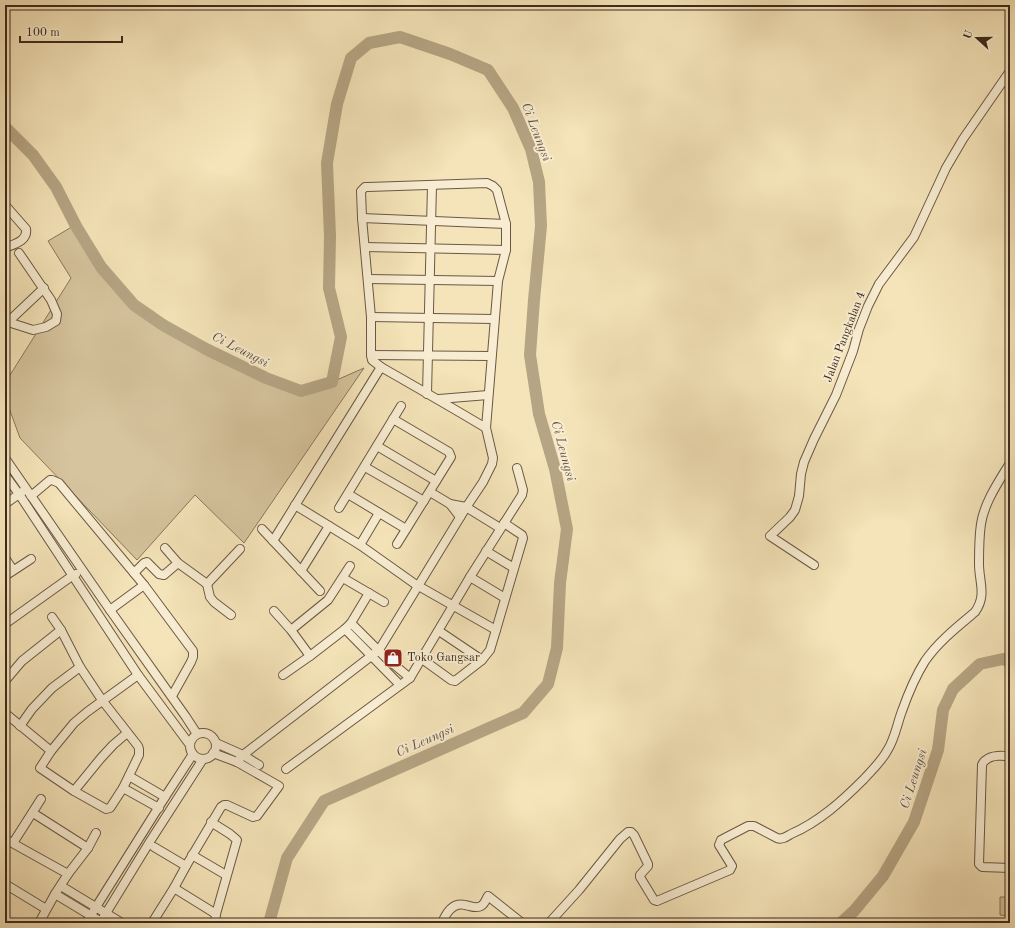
<svg xmlns="http://www.w3.org/2000/svg" width="1015" height="928" font-family="'Old Standard TT',serif">
	<style>
		.green { fill: #d6c49e; stroke: #8a775e }
		.lines { fill: none; stroke-linecap: round; stroke-linejoin: round }
		.river { stroke: #b6a584; stroke-width: 12 }
		.minor-casing { stroke: #6b5844; stroke-width: 10 }
		.minor { stroke: #f8edd2; stroke-width: 8 }
		.labels { text-anchor: middle; dominant-baseline: central; stroke-width: 4; stroke-linejoin: round; paint-order: stroke }
		.street-label { font-size: 12px; fill: #3d2a1d; stroke: #f8edd2 }
		.poi-label { font-size: 12px; fill: #3d2a1d; stroke: #f8edd2; text-anchor: start }
		.water-label { font-size: 13px; font-style: italic; fill: #614f3c; stroke: #f8edd2 }
	</style>
	<rect width="100%" height="100%" fill="#f5e4b9"/>
	<filter id="stains"><feTurbulence type="fractalNoise" baseFrequency=".005" numOctaves="4"/><feColorMatrix values="0 0 0 0 .2 0 0 0 0 .09 0 0 0 0 .02 0 0 0 .5 -.17"/></filter>
	<radialGradient id="worn" r=".72"><stop offset=".6" stop-color="#630" stop-opacity="0"/><stop offset="1" stop-color="#630" stop-opacity=".3"/></radialGradient>
	<g class="green">
		<polygon points="75,225 101,267 134,305 173,330 228,360 266,378 301,391 332,382 364,368 244,543 195,495 137,560 20,438 5,397 5,383 71,278 48,241"/>
		<rect x="1006" y="875" width="4" height="15"/>
		<polygon points="1000,897 1010,897 1010,916 1000,915"/>
	</g>
	<g class="lines">
		<g class="river">
			<polyline points="5,127 33,155 56,187 76,226 101,267 134,305 163,325 206,349 266,378 301,391 332,382 341,337 329,288 330,236 327,163 337,104 351,58 369,43 400,37 450,54 488,70 513,108 531,149 539,182 541,226 534,300 530,355 539,414 555,469 567,529 560,583 557,648 548,684 523,713 324,801 287,858 269,923"/>
			<polyline points="841,923 854,911 883,876 914,822 938,750 943,710 953,689 980,664 1003,659 1010,662"/>
		</g>
		<g class="minor-casing">
			<g id="minor">
				<path d="M5,205L26,229C28,241 14,244 5,248"/>
				<polyline points="362,218 506,224"/>
				<polyline points="365,247 506,250"/>
				<polyline points="368,279 498,281"/>
				<polyline points="371,317 494,319"/>
				<polyline points="8,322 44,288"/>
				<polyline points="5,324 8,322 33,330 46,327 56,321 57,314 51,300 19,253"/>
				<polyline points="371,355 491,356"/>
				<polyline points="427,394 432,185"/>
				<polyline points="439,399 488,395"/>
				<polyline points="393,419 449,452 451,457 397,544"/>
				<polyline points="377,446 436,481"/>
				<polyline points="5,458 110,610 186,717 197,734"/>
				<polyline points="365,467 424,501"/>
				<polyline points="5,475 19,494 138,675 190,745"/>
				<polyline points="430,492 450,504 460,517"/>
				<polyline points="348,494 406,529"/>
				<polyline points="31,496 50,480 52,480 59,483 144,585 193,651 193,657 191,662 172,696"/>
				<polyline points="5,504 22,492"/>
				<polyline points="450,504 466,507 500,528"/>
				<polyline points="295,505 360,545 415,584 496,630"/>
				<polyline points="339,508 401,406"/>
				<polyline points="262,529 320,591"/>
				<path d="M273,541L381,367C416,387 451,407 486,428"/>
				<polyline points="360,545 379,513"/>
				<polyline points="165,548 178,563"/>
				<polyline points="486,551 514,568"/>
				<polyline points="5,558 13,570"/>
				<polyline points="814,565 770,536 790,517 795,510 799,496 801,474 804,462 814,439 836,395 853,351 859,329 868,306 879,284 914,237 946,168 963,139 1010,71"/>
				<polyline points="301,571 329,526"/>
				<polyline points="134,573 144,563 147,562 159,574 164,575 178,563 207,584 210,597 214,602 231,615"/>
				<polyline points="5,576 31,559"/>
				<polyline points="470,577 505,598"/>
				<polyline points="343,578 384,602"/>
				<polyline points="207,584 240,549"/>
				<polyline points="110,610 144,585"/>
				<polyline points="274,611 291,630 310,656"/>
				<polyline points="52,617 61,630 80,667 102,700 138,746 139,749 139,755 123,788 110,808 106,809 74,791 40,768 51,751 74,723 87,712 138,675"/>
				<polyline points="351,623 385,657 410,678"/>
				<polyline points="5,624 72,576 76,574"/>
				<polyline points="345,629 400,685"/>
				<polyline points="291,630 328,600 350,566"/>
				<polyline points="439,631 482,660"/>
				<polyline points="422,659 451,680 455,681 482,660 490,650 496,630 523,538 522,535 504,523"/>
				<polyline points="283,675 310,656 345,629 351,623 369,593"/>
				<polyline points="5,681 22,661 61,630"/>
				<polyline points="5,713 51,751"/>
				<polyline points="20,726 32,709 52,688 80,667"/>
				<circle cx="203" cy="746" r="13"/>
				<polyline points="216,743 243,755 259,765"/>
				<path d="M1010,757C1004,755 991,755 986,760C985,760 982,764 982,765L979,864L982,867L1010,868"/>
				<polyline points="237,762 243,755 379,650 467,506 483,482 492,464 493,458 486,428 498,281 506,250 506,224 497,190 493,186 487,183 368,187 365,187 361,191 362,218 371,317 371,355 372,360 381,367"/>
				<polyline points="286,769 410,678 470,577 522,495 523,490 517,468"/>
				<polyline points="129,776 165,797"/>
				<polyline points="123,788 159,808"/>
				<polyline points="74,791 101,758 113,745 127,733"/>
				<polyline points="33,813 88,848"/>
				<polyline points="211,822 230,834 237,840 216,914 215,923"/>
				<polyline points="5,839 68,874"/>
				<polyline points="13,843 41,799"/>
				<polyline points="154,847 186,866"/>
				<polyline points="192,855 226,875"/>
				<polyline points="5,884 46,909"/>
				<polyline points="61,886 122,923"/>
				<polyline points="174,888 216,914"/>
				<polyline points="55,894 103,923"/>
				<polyline points="39,923 55,894 68,874 88,848 96,833"/>
				<polyline points="86,923 165,797 193,754"/>
				<polyline points="100,923 149,843 203,759"/>
				<polyline points="152,923 174,888 186,866 221,807 224,805 227,805 253,817 257,816 279,786 237,762 213,753"/>
				<path d="M442,923C446,913 453,902 465,905C471,906 476,909 481,906C485,904 486,899 488,896L522,923"/>
				<path d="M549,923L579,890L620,839L628,832H631L634,835L648,864V866L640,875V877L654,900L657,901L730,870L732,866L719,845L721,840L748,826H754L777,838C782,840 786,837 791,834C819,822 842,801 864,779C872,770 881,762 887,751C895,739 897,724 902,711C908,694 915,677 925,661C938,642 957,627 975,612C987,595 979,582 979,564C979,551 979,537 981,524C984,503 999,481 1010,463"/>
			</g>
		</g>
		<use href="#minor" class="minor"/>
	</g>
	<defs>
		<g id="shop-square" transform="scale(1)"><rect x="-9" y="-9" width="18" height="18" rx="4" fill="#8f2418" stroke="#f8edd2"/><path d="M-5-2.5h2.3a2.7 3.5 0 0 1 5.4 0H5L5.5 6h-11ZM-1.5-2.5h3a1.5 2.3 0 0 0-3 0Z" fill="#fff"/></g>
	</defs>
	<g fill-rule="evenodd">
		<use href="#shop-square" x="393" y="658"/>
	</g>
	<g class="labels">
		<g class="street-label">
			<text transform="translate(845 337) rotate(-69)">Jalan Pangkalan 4</text>
		</g>
		<g class="poi-label">
			<text x="407" y="658">Toko Gangsar</text>
		</g>
		<g class="water-label">
			<text transform="translate(536 132) rotate(69)">Ci Leungsi</text>
			<text transform="translate(240 350) rotate(27)">Ci Leungsi</text>
			<text transform="translate(563 451) rotate(75)">Ci Leungsi</text>
			<text transform="translate(425 741) rotate(-24)">Ci Leungsi</text>
			<text transform="translate(914 779) rotate(-72)">Ci Leungsi</text>
		</g>
	</g>
	<rect width="1015" height="928" fill="none" stroke="#f5e4b9" stroke-width="20"/>
	<rect x="6" y="6" width="1003" height="916" fill="none" stroke="#3d2a1d" stroke-width="2"/>
	<rect x="10" y="10" width="995" height="908" fill="none" stroke="#3d2a1d"/>
	<g transform="translate(977 38) rotate(291)" stroke="#f8edd2" stroke-width="3" paint-order="stroke">
	<path d="M0-3L7 15L0 10L-7 15Z" fill="#3d2a1d"/>
	<text y="-6" font-size="11" font-weight="bold" text-anchor="middle" fill="#3d2a1d">U</text>
	</g>
	<path d="M20 36v6h102v-6" fill="none" stroke="#3d2a1d" stroke-width="2"/>
	<text x="26" y="36" font-size="12" fill="#3d2a1d" stroke="#f8edd2" stroke-width="3" paint-order="stroke">100 m</text>
	<rect width="100%" height="100%" filter="url(#stains)"/>
	<rect width="100%" height="100%" fill="url(#worn)"/>
</svg>
